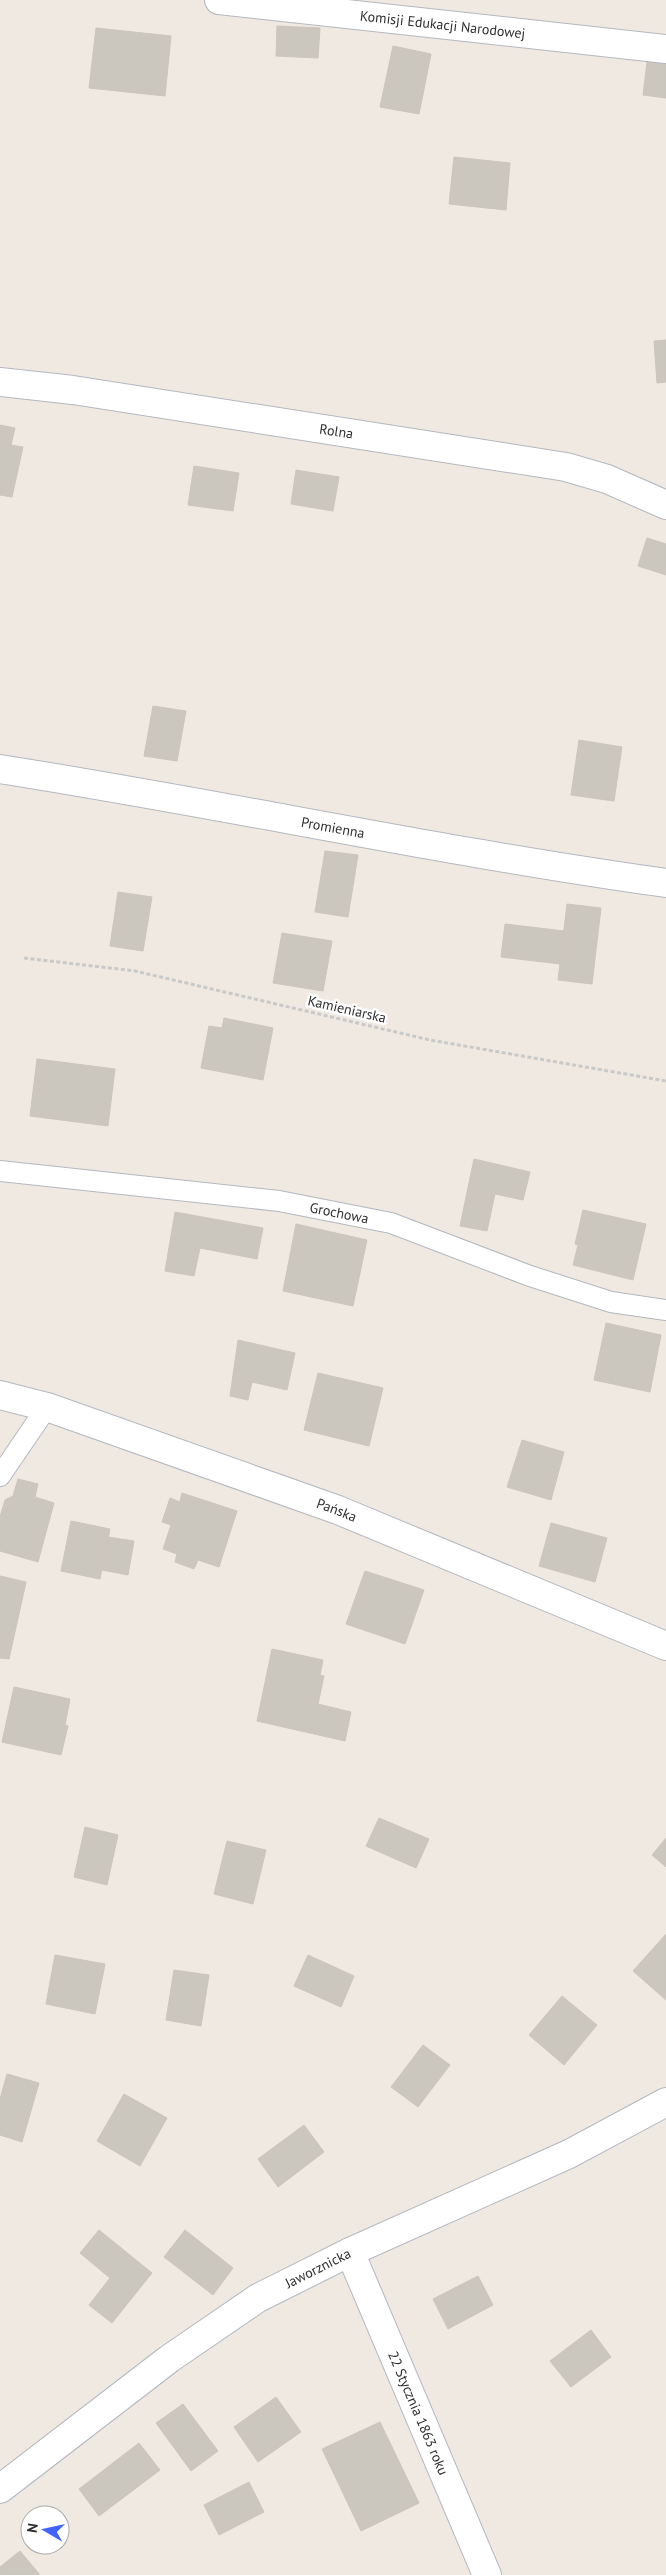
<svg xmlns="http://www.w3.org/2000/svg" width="666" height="2575" font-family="'PT Sans',sans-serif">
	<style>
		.building { fill: #cbc7bf; stroke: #cbc5ba }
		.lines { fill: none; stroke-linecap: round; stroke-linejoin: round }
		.lane-casing { stroke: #b4b7c1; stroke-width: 22 }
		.street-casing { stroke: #b4b7c1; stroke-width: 30 }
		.secondary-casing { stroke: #b4b7c1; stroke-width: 30 }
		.path { stroke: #c9c9c9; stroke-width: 3; stroke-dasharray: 4 2.5; stroke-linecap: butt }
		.lane { stroke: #fff; stroke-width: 20 }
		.street { stroke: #fff; stroke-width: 28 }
		.secondary { stroke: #fff; stroke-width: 28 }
		.labels { text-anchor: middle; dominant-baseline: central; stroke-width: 5; stroke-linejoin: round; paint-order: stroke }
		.street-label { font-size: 14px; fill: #2e2e2e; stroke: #fff }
	</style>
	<rect width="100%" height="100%" fill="#efe9e1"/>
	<g class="building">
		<polygon points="277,26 320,28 318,58 276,56"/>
		<polygon points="96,28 171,36 165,96 89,88"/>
		<polygon points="393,46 431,54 419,114 380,107"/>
		<polygon points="647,62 666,64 666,98 643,95"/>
		<polygon points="454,157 510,163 506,210 449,204"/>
		<polygon points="666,340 666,382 657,383 654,341"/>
		<polygon points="0,425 15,428 11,445 23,447 12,497 0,495"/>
		<polygon points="194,466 239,473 233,511 188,505"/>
		<polygon points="296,470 339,477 333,511 291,504"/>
		<polygon points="647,538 666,544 666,575 638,566"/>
		<polygon points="153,706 186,711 177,761 144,756"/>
		<polygon points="579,740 622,747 614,801 571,795"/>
		<polygon points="325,851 358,855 348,917 315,912"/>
		<polygon points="118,892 152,897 143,951 110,946"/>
		<polygon points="567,904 601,908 592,984 558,980"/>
		<polygon points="505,924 564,931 560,964 501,957"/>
		<polygon points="282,933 332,941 323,991 273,983"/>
		<polygon points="224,1018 273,1028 263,1080 201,1068 209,1026 222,1028"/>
		<polygon points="37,1059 115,1069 108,1126 30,1116"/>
		<polygon points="474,1159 530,1172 523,1200 495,1194 487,1231 460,1226"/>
		<polygon points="583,1210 646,1224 633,1280 573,1265 578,1245 575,1244"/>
		<polygon points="175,1212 263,1228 257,1259 200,1248 194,1276 165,1271"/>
		<polygon points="296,1224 367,1240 353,1306 283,1291"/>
		<polygon points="606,1323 661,1335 650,1392 594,1380"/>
		<polygon points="238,1340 295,1353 287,1390 252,1382 248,1400 230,1396"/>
		<polygon points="318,1373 383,1388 369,1446 304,1430"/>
		<polygon points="522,1440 564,1452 551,1500 507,1487"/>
		<polygon points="18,1479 38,1484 35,1497 54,1503 38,1562 0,1551 0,1517 5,1500 13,1496"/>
		<polygon points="182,1493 237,1511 219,1567 198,1560 194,1569 175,1562 177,1554 163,1549 171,1525 162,1522 170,1498 180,1502"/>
		<polygon points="71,1521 110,1529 100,1579 61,1571"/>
		<polygon points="551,1523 607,1538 595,1582 539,1566"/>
		<polygon points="108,1537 134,1541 128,1575 102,1570"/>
		<polygon points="365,1571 424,1590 405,1644 346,1624"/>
		<polygon points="0,1576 26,1582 9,1659 0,1658"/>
		<polygon points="272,1649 323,1660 320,1675 324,1676 318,1704 351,1712 345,1741 257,1721"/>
		<polygon points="14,1687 70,1699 65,1725 68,1726 61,1755 2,1742"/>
		<polygon points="379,1818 429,1839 416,1868 366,1846"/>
		<polygon points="85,1827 118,1835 107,1885 74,1877"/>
		<polygon points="666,1838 666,1867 652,1855"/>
		<polygon points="227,1841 266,1850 253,1904 214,1894"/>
		<polygon points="666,1934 666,2000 633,1971"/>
		<polygon points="55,1955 105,1964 95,2014 46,2004"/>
		<polygon points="308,1955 354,1976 341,2007 294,1986"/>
		<polygon points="174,1970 209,1975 201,2026 166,2020"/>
		<polygon points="562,1996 597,2025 564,2065 529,2035"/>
		<polygon points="423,2045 450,2065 418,2107 391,2087"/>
		<polygon points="7,2074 39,2083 22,2142 0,2135 0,2099"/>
		<polygon points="124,2094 167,2118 140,2166 97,2141"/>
		<polygon points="304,2125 324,2152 278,2187 258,2159"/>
		<polygon points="99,2230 152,2273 112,2323 89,2305 110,2278 80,2253"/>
		<polygon points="185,2230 233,2268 213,2295 164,2257"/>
		<polygon points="478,2276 493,2305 448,2329 433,2299"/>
		<polygon points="591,2330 611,2357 571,2387 550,2361"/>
		<polygon points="276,2397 301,2432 258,2462 234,2427"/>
		<polygon points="183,2404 218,2451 191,2471 156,2423"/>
		<polygon points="380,2422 419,2503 361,2531 322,2449"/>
		<polygon points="139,2443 160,2470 99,2516 79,2489"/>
		<polygon points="249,2482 264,2512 219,2535 204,2505"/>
		<polygon points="20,2551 40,2575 0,2575 0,2567"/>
	</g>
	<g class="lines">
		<g class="lane-casing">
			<g id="lane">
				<path id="s1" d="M0,1171L279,1201L391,1223L530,1276L611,1302L666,1310"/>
				<polyline points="0,1476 47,1407"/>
			</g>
		</g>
		<g class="street-casing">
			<g id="street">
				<path id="s2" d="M219,0L666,49"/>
				<path id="s3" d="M0,382L73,390L566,467L607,479L666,505"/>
				<path id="s4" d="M0,769C223,804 443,852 666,883"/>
				<path id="s5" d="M0,1395L47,1407L338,1510L666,1646"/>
				<path id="s6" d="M350,2252L487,2575"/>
			</g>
		</g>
		<g class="secondary-casing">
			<g id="secondary">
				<path id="s7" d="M0,2489L169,2359L258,2298L350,2252L569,2154L666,2102"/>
			</g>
		</g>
		<polyline class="path" points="24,958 135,971 430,1040 666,1081"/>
		<use href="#lane" class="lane"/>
		<use href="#street" class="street"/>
		<use href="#secondary" class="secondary"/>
	</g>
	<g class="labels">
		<g class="street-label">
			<text stroke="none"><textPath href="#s2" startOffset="225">Komisji Edukacji Narodowej</textPath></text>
			<text stroke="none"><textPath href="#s3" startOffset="340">Rolna</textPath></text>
			<text stroke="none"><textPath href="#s4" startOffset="338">Promienna</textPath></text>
			<text transform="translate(347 1009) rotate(13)">Kamieniarska</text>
			<text stroke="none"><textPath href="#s1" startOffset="342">Grochowa</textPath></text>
			<text stroke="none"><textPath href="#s5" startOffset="356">Pańska</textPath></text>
			<text stroke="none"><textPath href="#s7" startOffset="388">Jaworznicka</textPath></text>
			<text stroke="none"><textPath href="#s6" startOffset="175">22 Stycznia 1863 roku</textPath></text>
		</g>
	</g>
	<g transform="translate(45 2530) rotate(279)"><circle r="24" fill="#ffffff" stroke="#ababab"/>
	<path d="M0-4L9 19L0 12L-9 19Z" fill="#4264fb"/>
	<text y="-8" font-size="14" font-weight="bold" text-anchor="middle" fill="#2e2e2e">N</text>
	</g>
</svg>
